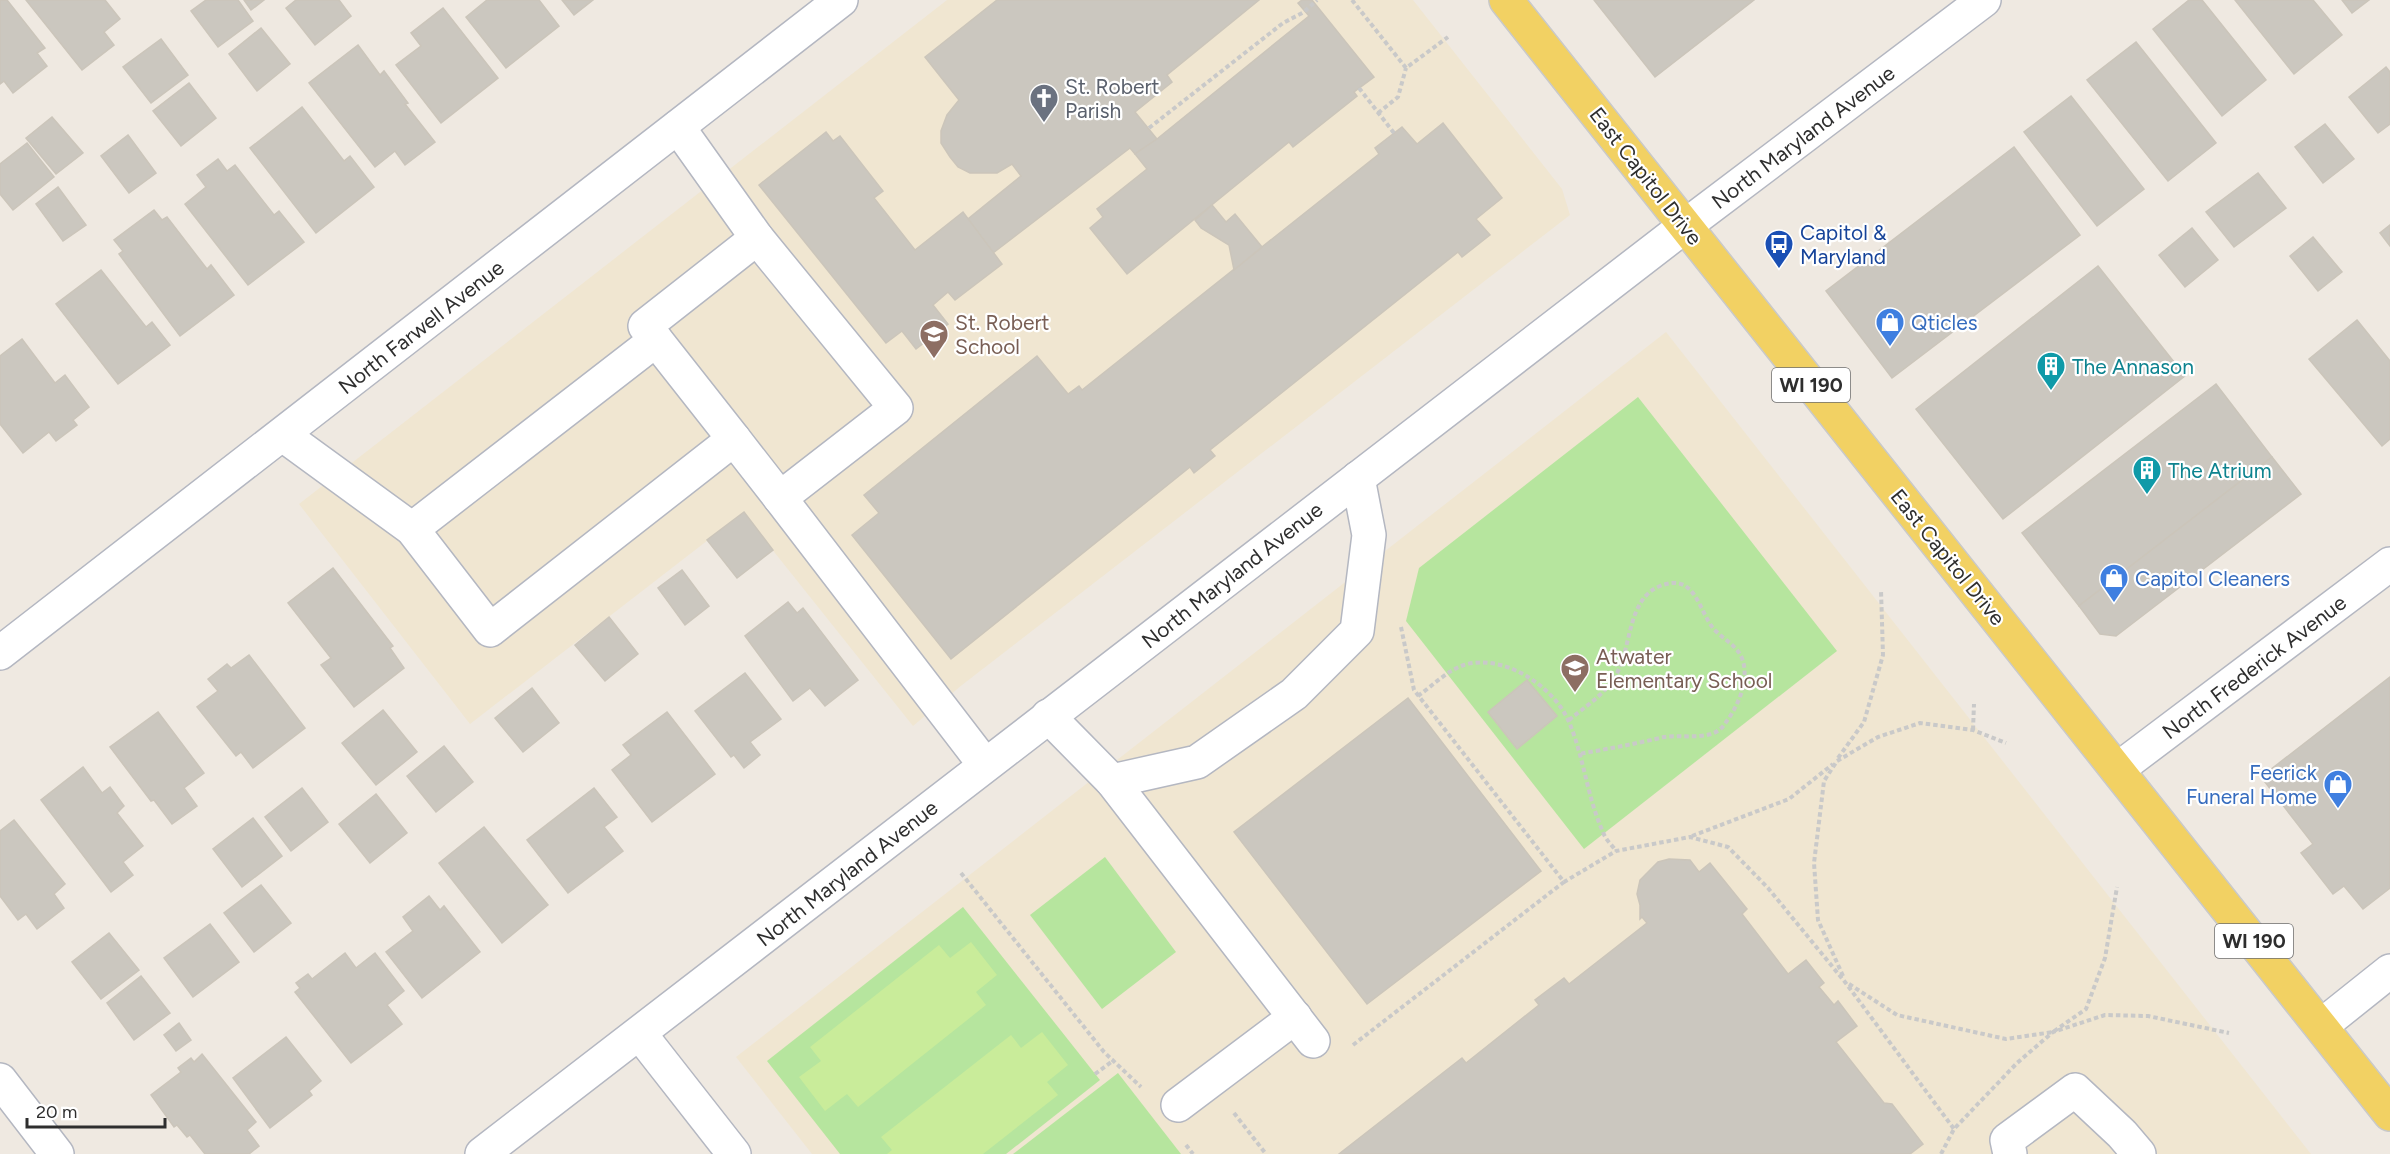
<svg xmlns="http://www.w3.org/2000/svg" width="2390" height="1154" font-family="Figtree,sans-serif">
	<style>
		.education { fill: #f0e6d1 }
		.green { fill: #b6e59e }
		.pitch { fill: #c9ec9a }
		.building { fill: #cbc7bf; stroke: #cbc5ba; stroke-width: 1.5 }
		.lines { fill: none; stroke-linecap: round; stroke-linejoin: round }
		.minor-casing { stroke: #b4b7c1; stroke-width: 36 }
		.major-casing { stroke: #c9c9c9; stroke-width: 36 }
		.path { stroke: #c9c9c9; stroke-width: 4; stroke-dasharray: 4.5 3; stroke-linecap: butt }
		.minor { stroke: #fff; stroke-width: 33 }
		.major { stroke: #f2d163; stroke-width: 33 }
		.labels { text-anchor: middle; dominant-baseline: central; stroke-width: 4.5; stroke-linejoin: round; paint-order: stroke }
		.shield { fill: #fff; stroke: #6d6d6d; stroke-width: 1.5 }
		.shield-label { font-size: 20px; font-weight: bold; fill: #2e2e2e }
		.worship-label { font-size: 21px; fill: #5b616d; stroke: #fff; text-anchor: start }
		.street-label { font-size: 21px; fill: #2e2e2e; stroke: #fff }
		.transit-label { font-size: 21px; fill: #164399; stroke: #fff; text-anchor: start }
		.education-label { font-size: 21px; fill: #785e54; stroke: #fff; text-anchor: start }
		.shop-label { font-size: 21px; fill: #366cbe; stroke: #fff; text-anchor: start }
		.culture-label { font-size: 21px; fill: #0d838f; stroke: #fff; text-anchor: start }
	</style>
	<rect width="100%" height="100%" fill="#efe9e1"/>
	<g class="education">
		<polygon points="947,0 1413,0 1562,189 1570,215 962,685 913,726 743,513 470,724 299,504"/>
		<polygon points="1666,332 2311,1154 812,1154 736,1057"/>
	</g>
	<g class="green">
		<polygon points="1638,397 1837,651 1584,849 1406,621 1419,568"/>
		<polygon points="1105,857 1176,952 1102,1009 1030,915"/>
		<polygon points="963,907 1100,1080 1006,1154 840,1154 767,1061"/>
		<polygon points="1118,1073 1181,1154 1013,1154"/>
	</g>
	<g class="pitch">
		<polygon points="971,942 997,975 976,992 986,1005 858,1107 847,1094 825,1111 799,1077 821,1061 810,1047 939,945 950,958"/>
		<polygon points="1042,1032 1068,1065 1047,1082 1058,1095 983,1154 887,1154 892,1150 881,1137 1011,1035 1021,1048"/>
	</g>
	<g class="building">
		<polygon points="0,0 7,0 45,48 37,53 47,66 13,93 4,81 0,84"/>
		<polygon points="26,0 105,0 120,19 104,32 114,45 82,70"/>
		<polygon points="206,0 238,0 253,21 218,47 191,11"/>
		<polygon points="244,0 264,0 251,10"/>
		<polygon points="296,0 339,0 351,16 315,45 286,8"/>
		<polygon points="487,0 539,0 559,26 506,68 466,17"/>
		<polygon points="562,0 593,0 574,15"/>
		<polygon points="997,0 1259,0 1167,75 1172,82 1135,112 1157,139 1135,154 1130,148 993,253 968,219 1021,176 1012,164 997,173 970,173 958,167 950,157 941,143 941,131 947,115 959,100 925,57"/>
		<polygon points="1302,0 1312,0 1374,77 1354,92 1357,96 1293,147 1289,142 1127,274 1090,228 1103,217 1097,209 1147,169 1135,154 1157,139 1309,16 1298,3"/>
		<polygon points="1594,0 1754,0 1655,77"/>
		<polygon points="2189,0 2202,0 2266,80 2222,116 2153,29"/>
		<polygon points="2235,0 2313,0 2342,35 2294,74"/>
		<polygon points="2342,0 2369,0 2352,13"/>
		<polygon points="443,8 498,78 441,123 396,65 421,46 411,33"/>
		<polygon points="261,28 290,64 257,91 229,54"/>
		<polygon points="161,39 188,75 151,103 123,67"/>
		<polygon points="2136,42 2216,143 2168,181 2087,80"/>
		<polygon points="358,45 380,75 384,71 408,103 405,104 435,142 405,165 395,151 375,167 309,83"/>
		<polygon points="2386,67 2390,72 2390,124 2378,133 2349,97"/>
		<polygon points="189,83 216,118 181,146 153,111"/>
		<polygon points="2071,96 2144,189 2097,226 2024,132"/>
		<polygon points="302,107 344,161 350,156 374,187 316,233 250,148"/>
		<polygon points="52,117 83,153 56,174 26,138"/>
		<polygon points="1443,123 1502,198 1476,219 1490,235 1462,257 1458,252 1210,450 1215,456 1194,473 1190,467 951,659 852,535 879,513 864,495 1037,356 1068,394 1079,386 1082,390 1379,154 1375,148 1402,127 1417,144"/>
		<polygon points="2325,124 2354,159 2323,183 2295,147"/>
		<polygon points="826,132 833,141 840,136 883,191 874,198 915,250 963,212 1002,264 955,300 948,292 933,305 948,324 916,349 902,331 886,343 759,185"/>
		<polygon points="128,135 156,173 129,193 101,156"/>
		<polygon points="27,143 54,177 13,210 0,194 0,164"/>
		<polygon points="2014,147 2080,235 1892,378 1826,291"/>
		<polygon points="218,159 227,171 235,165 274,215 279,211 304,242 248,285 185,204 206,187 197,175"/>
		<polygon points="2258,173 2286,208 2234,247 2206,212"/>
		<polygon points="58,187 86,225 63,241 36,204"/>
		<polygon points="1212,205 1226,222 1235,214 1262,247 1234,270 1229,245 1201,228 1195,220"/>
		<polygon points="154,210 162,220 167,217 207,269 211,265 234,295 180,336 119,254 123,251 114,240"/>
		<polygon points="2390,225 2390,246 2380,233"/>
		<polygon points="2192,228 2218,260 2185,287 2159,255"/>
		<polygon points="2313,237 2342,272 2318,291 2290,256"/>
		<polygon points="2098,266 2185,376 2003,519 1916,409"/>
		<polygon points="101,270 146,327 152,322 170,345 118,384 56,304"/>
		<polygon points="2357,320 2390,361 2390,439 2382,446 2309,359"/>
		<polygon points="22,339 55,383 65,375 89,407 73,420 77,425 56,441 49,432 23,453 0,424 0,356"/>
		<polygon points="2216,384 2272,457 2079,606 2022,533"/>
		<polygon points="2272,457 2301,494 2116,636 2100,634 2079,606"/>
		<polygon points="744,512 773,550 737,578 707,540"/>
		<polygon points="333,568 393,646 390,648 404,668 354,707 321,665 331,658 288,603"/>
		<polygon points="682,570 709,606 685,625 658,588"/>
		<polygon points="788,602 797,613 803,608 858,680 825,706 810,688 793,701 745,636"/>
		<polygon points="609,617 638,654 605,681 575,645"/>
		<polygon points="249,655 305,728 253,768 241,752 236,756 197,707 218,691 208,679 227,664 231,668"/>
		<polygon points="745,673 781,719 750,742 760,755 744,768 734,755 731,757 695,711"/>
		<polygon points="2390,677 2390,888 2363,909 2344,886 2333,894 2301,853 2313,844 2261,777"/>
		<polygon points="1527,680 1557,716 1517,749 1488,712"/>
		<polygon points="532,688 559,723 523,752 495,718"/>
		<polygon points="1408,698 1541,871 1367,1004 1234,832"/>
		<polygon points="383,710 417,752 376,785 342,743"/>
		<polygon points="158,712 204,773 184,788 197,806 172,824 154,800 151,801 110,747"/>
		<polygon points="667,712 715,774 652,822 612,770 631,755 623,745"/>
		<polygon points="444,746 473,782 436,812 407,776"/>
		<polygon points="83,767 102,793 110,787 124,806 117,813 143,846 123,862 133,875 111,892 41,800"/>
		<polygon points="302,788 328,822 291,851 265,817"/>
		<polygon points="594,788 617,817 604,827 623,851 568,893 527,840"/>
		<polygon points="376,794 407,833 370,863 339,824"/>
		<polygon points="253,818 282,856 242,887 213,849"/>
		<polygon points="14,820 65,884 54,894 64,908 37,929 26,914 18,920 0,896 0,831"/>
		<polygon points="484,827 548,905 502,943 439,863"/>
		<polygon points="1669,859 1690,860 1699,872 1710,863 1747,909 1742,914 1788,974 1806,960 1824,983 1819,987 1834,1005 1838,1001 1857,1026 1836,1042 1884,1103 1892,1104 1923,1144 1910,1154 1339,1154 1462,1058 1466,1063 1539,1005 1535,1000 1564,978 1569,984 1647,923 1642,917 1640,919 1640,905 1637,894 1640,880 1658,862"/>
		<polygon points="261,885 291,923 254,952 224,913"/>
		<polygon points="429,896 440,910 444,906 480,952 422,998 386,952 413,931 403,917"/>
		<polygon points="210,924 239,962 193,997 164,958"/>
		<polygon points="109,933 139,970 101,999 72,962"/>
		<polygon points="345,953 356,968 375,953 404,991 387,1005 402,1024 351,1063 295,992 300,988 296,983 308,974 312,979"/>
		<polygon points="141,976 170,1013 134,1040 107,1003"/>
		<polygon points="179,1023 191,1040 176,1051 164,1035"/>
		<polygon points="286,1037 321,1081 309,1091 312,1095 270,1128 233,1078"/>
		<polygon points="202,1054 256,1122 247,1130 259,1146 249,1154 205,1154 190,1135 187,1137 177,1125 174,1127 151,1095 181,1072 178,1068 191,1058 194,1062"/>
	</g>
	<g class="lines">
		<g class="minor-casing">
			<g id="minor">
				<polyline points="678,127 757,238 896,408 780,498 985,765"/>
				<polyline points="283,435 412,529 490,630 734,439 645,326 757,238"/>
				<polyline points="734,439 780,498"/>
				<polyline points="412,529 656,340"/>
				<polyline points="0,653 841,0"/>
				<polyline points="1048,716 1112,781 1313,1041"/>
				<polyline points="2118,769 2390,564"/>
				<polyline points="1112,781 1197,762 1294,694 1357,631 1369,535 1358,478"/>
				<polyline points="2321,1026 2390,971"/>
				<polyline points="640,1034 734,1154"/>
				<polyline points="0,1080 57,1154"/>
				<polyline points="1178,1105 1295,1017"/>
				<polyline points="482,1154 1685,226 1984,0"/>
				<polyline points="2010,1154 2007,1140 2075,1090 2122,1134 2139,1154"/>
			</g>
		</g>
		<g class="major-casing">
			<polyline id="major" points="1506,0 2390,1114"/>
		</g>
		<g class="path">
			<polyline points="1352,0 1406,68 1448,37"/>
			<polyline points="1359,88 1394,133"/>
			<polyline points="1378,113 1398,97 1406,68"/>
			<polyline points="1149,128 1283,23 1304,12 1317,0"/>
			<polyline points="1401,627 1414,690 1564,882 1616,851 1690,837 1728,847 1768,888 1845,982 1954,1129"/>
			<path d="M1418,696C1432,686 1448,670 1464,665C1503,653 1554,686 1569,722C1584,757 1587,797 1603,832C1605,839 1612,845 1616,851"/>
			<path d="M1569,720C1587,705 1609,692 1619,669C1631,643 1629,598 1660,586C1695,572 1698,609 1713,628C1723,640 1738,645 1743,661C1749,683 1737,708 1724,725C1712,742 1681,734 1664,737C1635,744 1607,749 1579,754"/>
			<polyline points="1973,730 1974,704"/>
			<polyline points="1838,758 1864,722 1883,655 1881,590"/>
			<polyline points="1692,836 1789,799 1833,764"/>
			<polyline points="961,873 1104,1052 1141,1087"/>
			<polyline points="1843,976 1818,920 1814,863 1824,781 1837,761 1878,737 1920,723 1973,730 2006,743"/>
			<polyline points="1849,984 1897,1015 2006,1039 2053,1032 2086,1009 2105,958 2117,887"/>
			<polyline points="1353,1045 1564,882"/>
			<polyline points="1095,1074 1114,1060"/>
			<polyline points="1234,1113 1266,1154"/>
			<polyline points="1186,1145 1193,1154"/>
			<polyline points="1941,1154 1954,1129 2017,1063 2053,1032 2105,1015 2148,1016 2229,1033"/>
		</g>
		<use href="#minor" class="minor"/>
		<use href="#major" class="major"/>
	</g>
	<defs>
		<g id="church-pin" transform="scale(1.5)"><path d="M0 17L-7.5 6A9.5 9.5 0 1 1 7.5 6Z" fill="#6b7280" stroke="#fff"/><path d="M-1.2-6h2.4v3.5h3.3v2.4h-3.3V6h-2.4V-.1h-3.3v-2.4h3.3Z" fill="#fff"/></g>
		<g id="bus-pin" transform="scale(1.5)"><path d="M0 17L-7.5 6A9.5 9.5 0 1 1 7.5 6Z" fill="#1a4fb4" stroke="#fff"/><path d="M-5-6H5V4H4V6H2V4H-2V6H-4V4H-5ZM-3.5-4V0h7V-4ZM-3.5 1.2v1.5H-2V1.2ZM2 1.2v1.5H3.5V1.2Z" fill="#fff"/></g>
		<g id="shop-pin" transform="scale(1.5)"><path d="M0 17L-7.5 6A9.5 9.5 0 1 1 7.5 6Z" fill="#3f7fe0" stroke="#fff"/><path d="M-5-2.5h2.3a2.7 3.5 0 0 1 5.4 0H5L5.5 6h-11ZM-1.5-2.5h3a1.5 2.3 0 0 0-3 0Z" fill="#fff"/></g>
		<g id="school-pin" transform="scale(1.5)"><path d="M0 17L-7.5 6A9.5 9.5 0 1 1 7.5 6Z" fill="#8d6e63" stroke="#fff"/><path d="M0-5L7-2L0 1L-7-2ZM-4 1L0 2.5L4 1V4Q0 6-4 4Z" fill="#fff"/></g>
		<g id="building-pin" transform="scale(1.5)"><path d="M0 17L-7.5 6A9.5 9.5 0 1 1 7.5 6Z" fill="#0f9aa8" stroke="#fff"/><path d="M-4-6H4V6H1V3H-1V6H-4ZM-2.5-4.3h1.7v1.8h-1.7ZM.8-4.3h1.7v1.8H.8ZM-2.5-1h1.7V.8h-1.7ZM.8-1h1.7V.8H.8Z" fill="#fff"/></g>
	</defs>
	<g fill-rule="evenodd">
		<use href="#church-pin" x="1044" y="98"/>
		<use href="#bus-pin" x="1779" y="244"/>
		<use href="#shop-pin" x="1890" y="322"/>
		<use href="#school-pin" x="934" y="334"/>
		<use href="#building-pin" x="2051" y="366"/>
		<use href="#building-pin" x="2147" y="470"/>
		<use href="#shop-pin" x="2114" y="578"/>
		<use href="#school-pin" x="1575" y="668"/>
		<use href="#shop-pin" x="2338" y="784"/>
	</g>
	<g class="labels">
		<g class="shield">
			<rect x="1772" y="368" width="78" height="34" rx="4.5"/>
			<rect x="2215" y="924" width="78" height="34" rx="4.5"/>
		</g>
		<g class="shield-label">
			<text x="1811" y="385">WI 190</text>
			<text x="2254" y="941">WI 190</text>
		</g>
		<g class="worship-label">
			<text x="1065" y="86">St. Robert<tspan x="1065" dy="24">Parish</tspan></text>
		</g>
		<g class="street-label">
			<text transform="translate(1803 137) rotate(-37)">North Maryland Avenue</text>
			<text transform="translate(1646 176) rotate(52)">East Capitol Drive</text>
			<text transform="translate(421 327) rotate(-38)">North Farwell Avenue</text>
			<text transform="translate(1948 557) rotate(51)">East Capitol Drive</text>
			<text transform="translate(1232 575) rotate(-38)">North Maryland Avenue</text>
			<text transform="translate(2254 667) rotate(-37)">North Frederick Avenue</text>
			<text transform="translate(847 873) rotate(-38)">North Maryland Avenue</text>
		</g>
		<g class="transit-label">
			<text x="1800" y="232">Capitol &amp;<tspan x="1800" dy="24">Maryland</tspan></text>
		</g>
		<g class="education-label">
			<text x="955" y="322">St. Robert<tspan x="955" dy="24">School</tspan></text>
			<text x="1596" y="656">Atwater<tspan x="1596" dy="24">Elementary School</tspan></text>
		</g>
		<g class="shop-label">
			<text x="1911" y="322">Qticles</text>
			<text x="2135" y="578">Capitol Cleaners</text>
			<text x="2317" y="772" text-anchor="end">Feerick<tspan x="2317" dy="24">Funeral Home</tspan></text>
		</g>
		<g class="culture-label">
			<text x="2072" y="366">The Annason</text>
			<text x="2168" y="470">The Atrium</text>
		</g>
	</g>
	<path d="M27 1118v9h138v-9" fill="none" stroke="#2e2e2e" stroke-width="3"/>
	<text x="36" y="1118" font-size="18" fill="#2e2e2e" stroke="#ffffff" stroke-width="4.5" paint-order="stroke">20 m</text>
</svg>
